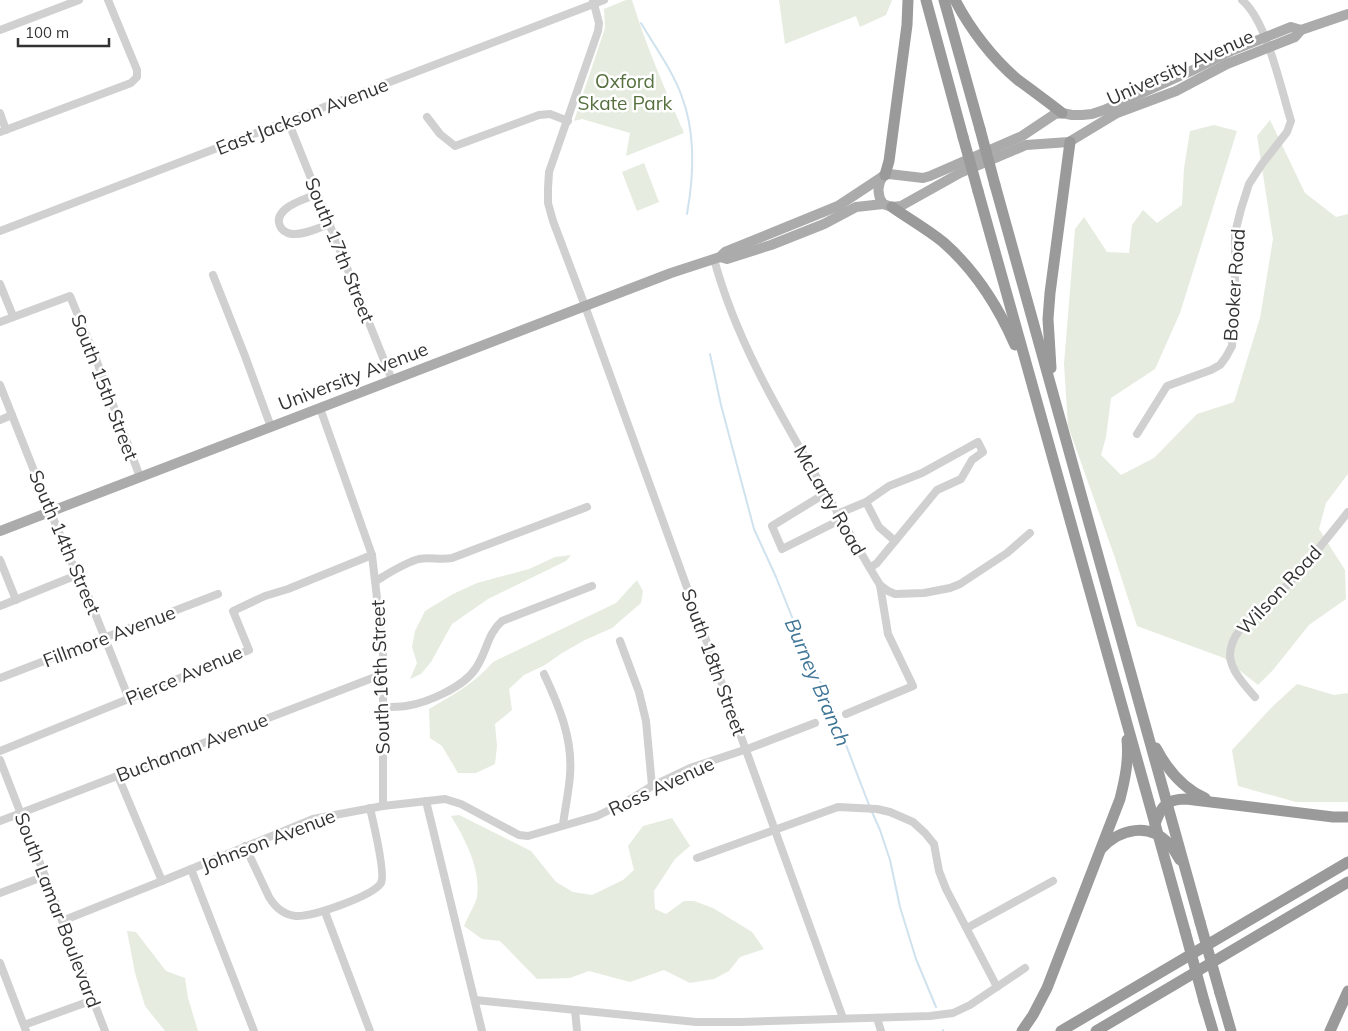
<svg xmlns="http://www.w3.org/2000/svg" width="1348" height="1031" font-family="Mulish,sans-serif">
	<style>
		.green { fill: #e6ecdf }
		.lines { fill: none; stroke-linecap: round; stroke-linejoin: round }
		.stream { stroke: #cfe2ee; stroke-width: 2 }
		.minor { stroke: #d0d0d0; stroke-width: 8 }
		.major { stroke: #ababab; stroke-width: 10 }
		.highway { stroke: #9a9a9a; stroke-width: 11 }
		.highway-bridge { stroke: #9a9a9a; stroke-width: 11 }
		.labels { text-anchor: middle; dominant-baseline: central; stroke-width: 5; stroke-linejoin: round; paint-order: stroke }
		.street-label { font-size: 19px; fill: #333; stroke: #fff }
		.park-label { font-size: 19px; fill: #56703f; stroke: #fff }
		.water-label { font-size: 20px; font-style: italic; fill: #3f7597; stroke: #fff }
	</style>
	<rect width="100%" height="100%" fill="#fff"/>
	<g class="green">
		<path d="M626,0H632C646,46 665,89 684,133L626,156L630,133L582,119L574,121L605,28L604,9Z"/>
		<polygon points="779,0 892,0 886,15 860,27 856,16 785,44"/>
		<polygon points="1270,120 1305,193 1336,217 1348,214 1348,474 1326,503 1319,529 1345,570 1346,599 1309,625 1273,670 1258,685 1224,658 1137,626 1114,555 1068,426 1064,364 1075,229 1084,217 1107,252 1129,253 1132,225 1143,210 1157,223 1182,205 1184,168 1190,131 1214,125 1237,131 1180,313 1155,369 1111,398 1106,437 1101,455 1121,475 1154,458 1197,414 1234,402 1260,318 1273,239 1257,136"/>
		<polygon points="644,163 659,202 637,211 622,172"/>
		<polygon points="571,555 566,561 488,599 452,624 431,662 421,674 410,679 417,663 412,647 415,631 425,611 453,594 477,583 529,569 555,557"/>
		<path d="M637,580L643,591L641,603L612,628L585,640L562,653L545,665L524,675L509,689L512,710L495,724L497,746L495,764L476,773H458L442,746L430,738L429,709C453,695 475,683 493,662L616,603Z"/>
		<polygon points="1297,684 1334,695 1348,693 1348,802 1296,802 1238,786 1232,750 1272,707"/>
		<path d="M459,815L531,851L556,882L573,892L592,895L623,880L634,870L628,846L643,826L672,818L690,846L675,859L654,891L655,909L666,914L684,901H694L713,908L752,932L764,949L740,957L729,971L714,979L690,983L664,970L630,982L589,971L570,978L537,979L500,941L482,939L464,926C467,918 476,903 477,897C481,869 465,839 451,816Z"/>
		<polygon points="127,931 136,932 166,971 185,978 188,998 198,1031 165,1031 145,1006 135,973"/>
	</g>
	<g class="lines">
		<g class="stream">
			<path d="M641,23C655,47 673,71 682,97C696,134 694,175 687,214"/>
			<polyline points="710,354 721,405 754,529 776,577 806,652 828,698 869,805"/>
			<polyline points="872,812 880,830 890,860 900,907 916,959 936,1007"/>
			<polyline points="943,1030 943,1031"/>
		</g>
		<g class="minor">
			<polyline points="593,0 599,23 598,31 549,172 548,188 548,203 553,221 585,306 843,1018"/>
			<polyline points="0,30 79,0"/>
			<polyline points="0,113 6,130"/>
			<polyline points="427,117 440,134 455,146 539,115 550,114 568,121"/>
			<polyline points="288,121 392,380"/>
			<polyline points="0,132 131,83 137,77 137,70 108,0"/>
			<path d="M318,194C307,198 272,208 280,226C282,231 286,233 292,234C305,235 318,228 330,224"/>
			<polyline points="0,231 604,0"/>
			<path d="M714,259C735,337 776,407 816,476C838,512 858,549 880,585L888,591L895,594L924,593L950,588L960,584L1007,553L1030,533"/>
			<polyline points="213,275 245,356 271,427"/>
			<polyline points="0,284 13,316"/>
			<polyline points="0,322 70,296 94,354 140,477"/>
			<polyline points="0,385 48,506 77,575 81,578 129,699"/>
			<polyline points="320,408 372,555 383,650 383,806"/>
			<polyline points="0,420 12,415"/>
			<path d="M1137,434L1167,386L1211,370L1220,365L1226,357L1232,346L1235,312V233L1241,209L1249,184L1262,164L1287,132L1291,121C1281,89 1267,21 1242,0"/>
			<polyline points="826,493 772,526 782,549 840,520"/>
			<polyline points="866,502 879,527 895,541"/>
			<polyline points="837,514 866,502 889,486 922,473 978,442 983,452 972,460 961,479 937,490 877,563 870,568"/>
			<polyline points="0,560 16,600"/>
			<path d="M376,581C389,573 404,563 419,559C429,557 441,560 452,558L587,507"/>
			<polyline points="0,606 77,575"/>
			<polyline points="620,641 639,692 646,721 652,786"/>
			<path d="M544,674C559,706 573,739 570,775C569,791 565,808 563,825"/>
			<polyline points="0,678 218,594"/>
			<path d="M1255,697C1246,687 1230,670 1230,655C1230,647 1234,637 1239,631C1251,616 1266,607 1279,594C1303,568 1326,540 1348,512"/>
			<path d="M383,707C390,707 398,707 406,706C427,703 464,687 476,668C487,652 487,634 502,621L592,586"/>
			<polyline points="846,714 913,686 888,634 880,585"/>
			<polyline points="0,751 249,650 233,611 265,596 288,589 372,555"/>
			<polyline points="0,760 105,1031"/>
			<polyline points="118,776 162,881"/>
			<polyline points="426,801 482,1031"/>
			<polyline points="0,821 383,674"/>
			<path d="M245,846L269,897C275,907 284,915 296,916C312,917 373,896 381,883C386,874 373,821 370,808"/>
			<polyline points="697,858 838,807 877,809 890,812 913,822 925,833 934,844 939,871 946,889 997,987"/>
			<polyline points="191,869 254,1031"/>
			<polyline points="0,893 45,876"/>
			<polyline points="325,912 370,1031"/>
			<polyline points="62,921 162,881 313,819 383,806 445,799 461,804 519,835 528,836 597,816 626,802 652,786 690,768 750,748 815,723"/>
			<polyline points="967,928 1053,881"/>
			<polyline points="0,963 26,1031"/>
			<polyline points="475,1000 696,1022 741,1022 930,1016 953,1013 970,1005 1025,968"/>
			<polyline points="575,1010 577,1031"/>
			<polyline points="877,1018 881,1031"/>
			<polyline points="24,1025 93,1000"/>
		</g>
		<g class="major">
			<path d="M883,176C877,185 877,195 883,204"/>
			<polyline points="720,257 727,259 771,245 824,224 856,207 883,204 892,207 901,206 960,173 1026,145 1069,142 1117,113 1176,91 1227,64 1295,37 1301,30"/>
			<polyline points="0,531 671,273 720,257 725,252 838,206 885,175 889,174 923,178 930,176 1022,136 1055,114 1062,113 1072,115 1082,115 1092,114 1104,110 1191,71 1233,50 1291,27 1301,30 1348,14"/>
		</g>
		<g class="highway">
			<polyline points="926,0 963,137"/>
			<polyline points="944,0 980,129"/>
			<path d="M955,0C970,29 993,59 1018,80C1033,91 1048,102 1062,113"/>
			<polyline points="885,175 889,161 907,25 908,0"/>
			<polyline points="995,185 1200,922"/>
			<polyline points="978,191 1185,931"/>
			<path d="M892,207C909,219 927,229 943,242C975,270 998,306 1015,345"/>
			<polyline points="1051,368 1048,319 1050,293 1070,142"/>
			<path d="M1156,748C1167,769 1182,788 1205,798"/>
			<path d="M1155,824C1161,806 1167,799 1186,799L1333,817H1348"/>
			<path d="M1102,848C1120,829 1149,822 1169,844C1174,849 1177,855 1180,860"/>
			<polyline points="1220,993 1231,1031"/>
			<polyline points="1204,1001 1213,1031"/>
			<path d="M1022,1031L1033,1015L1047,988L1120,799C1125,779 1129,760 1127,740"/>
			<polyline points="1061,1031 1348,862"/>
			<polyline points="1096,1031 1348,882"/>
			<polyline points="1330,1031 1348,991"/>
		</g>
		<g class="highway-bridge">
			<polyline points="980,129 995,185"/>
			<polyline points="963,137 978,191"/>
			<polyline points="1200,922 1220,993"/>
			<polyline points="1185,931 1204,1001"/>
		</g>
	</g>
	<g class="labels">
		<g class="street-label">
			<text transform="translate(1180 67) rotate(-24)">University Avenue</text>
			<text transform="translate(302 116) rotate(-21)">East Jackson Avenue</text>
			<text transform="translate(340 250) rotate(68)">South 17th Street</text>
			<text transform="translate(1234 285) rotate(-86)">Booker Road</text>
			<text transform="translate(353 376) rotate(-21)">University Avenue</text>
			<text transform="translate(105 387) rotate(69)">South 15th Street</text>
			<text transform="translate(830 500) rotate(60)">McLarty Road</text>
			<text transform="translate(65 542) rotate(67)">South 14th Street</text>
			<text transform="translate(1279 590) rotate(-47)">Wilson Road</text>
			<text transform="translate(109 636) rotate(-21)">Fillmore Avenue</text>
			<text transform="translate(714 662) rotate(70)">South 18th Street</text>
			<text transform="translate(184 675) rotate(-23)">Pierce Avenue</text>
			<text transform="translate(380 677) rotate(-92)">South 16th Street</text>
			<text transform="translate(192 747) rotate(-21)">Buchanan Avenue</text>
			<text transform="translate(661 786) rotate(-25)">Ross Avenue</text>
			<text transform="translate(268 840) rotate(-21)">Johnson Avenue</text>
			<text transform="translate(58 910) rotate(69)">South Lamar Boulevard</text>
		</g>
		<g class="park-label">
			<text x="625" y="81">Oxford<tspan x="625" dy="22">Skate Park</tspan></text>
		</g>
		<g class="water-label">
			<text transform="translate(818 682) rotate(67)">Burney Branch</text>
		</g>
	</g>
	<path d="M18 38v8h91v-8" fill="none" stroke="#333333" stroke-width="2.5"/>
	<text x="25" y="38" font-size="15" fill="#333333" stroke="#ffffff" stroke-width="4" paint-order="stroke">100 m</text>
</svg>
